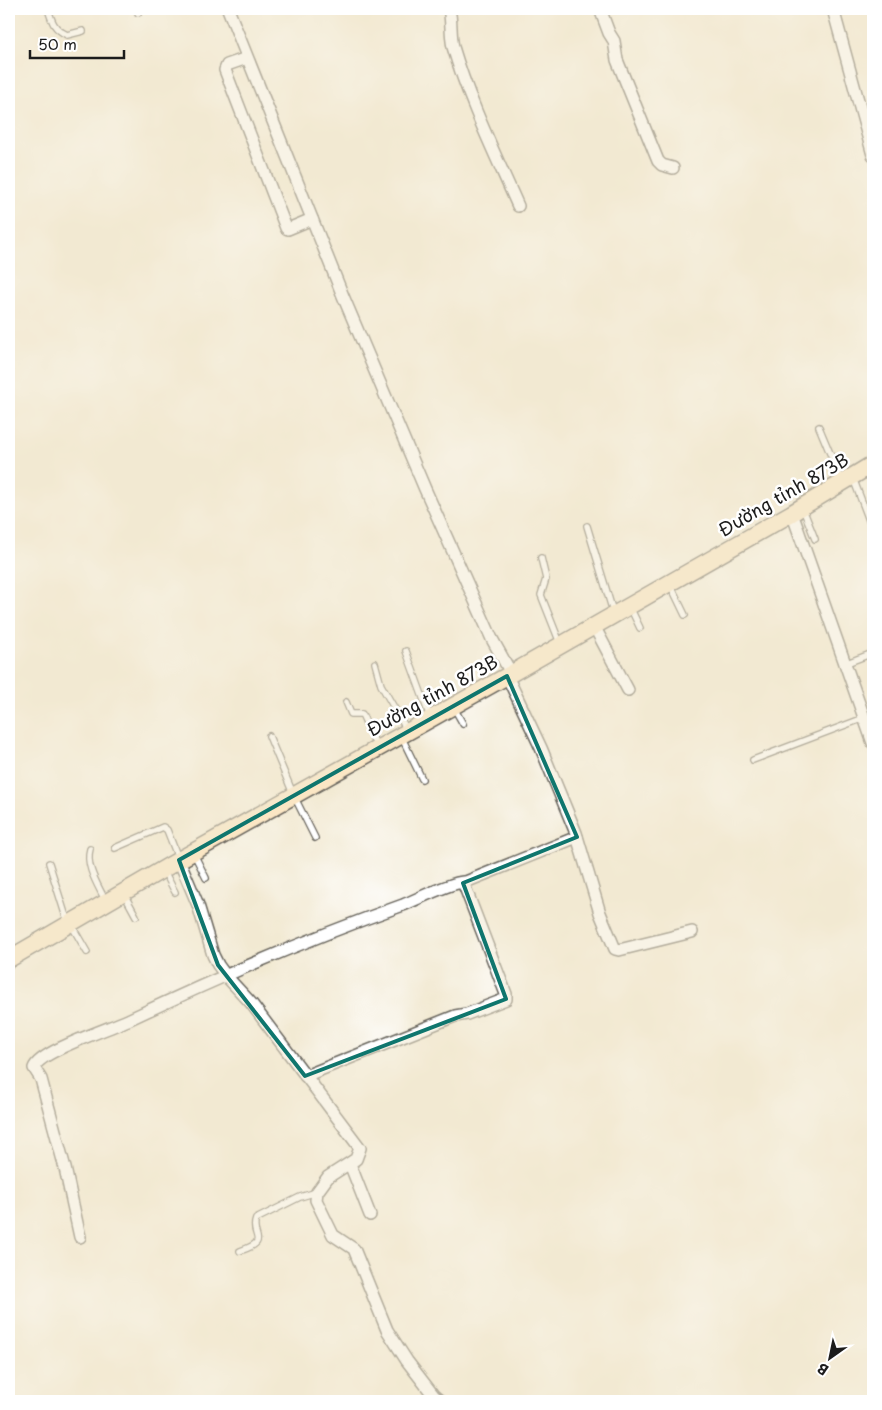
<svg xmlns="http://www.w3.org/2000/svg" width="882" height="1410" font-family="'Playpen Sans',sans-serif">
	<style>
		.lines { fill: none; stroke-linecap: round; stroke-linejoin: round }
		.service-casing { stroke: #67645c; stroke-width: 8 }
		.minor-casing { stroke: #67645c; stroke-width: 14 }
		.secondary-casing { stroke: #67645c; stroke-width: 19 }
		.service { stroke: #fff; stroke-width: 5.5 }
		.minor { stroke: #fff; stroke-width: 11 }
		.secondary { stroke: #fbe6c4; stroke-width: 16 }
		.marked { fill: none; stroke: #0f766e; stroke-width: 4; stroke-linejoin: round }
		.labels { text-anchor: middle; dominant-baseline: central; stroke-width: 5; stroke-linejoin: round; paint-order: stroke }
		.street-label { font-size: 18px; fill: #1c1c1c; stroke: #fff }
	</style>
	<rect width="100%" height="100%" fill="#fff"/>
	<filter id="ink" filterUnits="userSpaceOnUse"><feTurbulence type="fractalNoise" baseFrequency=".02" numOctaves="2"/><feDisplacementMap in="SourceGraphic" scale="10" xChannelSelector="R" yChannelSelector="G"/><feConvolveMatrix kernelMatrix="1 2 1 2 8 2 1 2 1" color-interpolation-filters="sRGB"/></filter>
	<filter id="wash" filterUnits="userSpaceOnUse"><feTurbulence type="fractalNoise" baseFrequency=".0096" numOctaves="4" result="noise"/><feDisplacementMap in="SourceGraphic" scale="20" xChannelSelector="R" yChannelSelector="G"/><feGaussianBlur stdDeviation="1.12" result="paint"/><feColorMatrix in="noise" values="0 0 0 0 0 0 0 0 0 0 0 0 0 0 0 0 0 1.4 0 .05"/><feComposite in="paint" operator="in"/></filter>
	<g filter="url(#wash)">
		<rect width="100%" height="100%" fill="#f2e9d2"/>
	</g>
	<g filter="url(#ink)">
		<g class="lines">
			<g class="service-casing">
				<g id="service">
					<path d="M48,9C52,22 54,29 67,35L83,31"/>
					<polyline points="137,9 138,13"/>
					<polyline points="819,427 842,482"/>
					<polyline points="853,478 872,528"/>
					<polyline points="803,509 815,539"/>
					<polyline points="587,526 613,612"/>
					<polyline points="541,558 546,579 541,595 560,643"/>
					<polyline points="670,584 685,615"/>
					<polyline points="630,607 640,628"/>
					<polyline points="406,651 430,717"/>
					<polyline points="375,663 381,685 407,730"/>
					<polyline points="844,664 873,653"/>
					<polyline points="346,702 351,714 362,714 377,747"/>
					<polyline points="454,708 463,724"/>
					<polyline points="269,736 294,796 315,838"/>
					<polyline points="402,738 422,779"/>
					<polyline points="753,760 864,718"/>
					<polyline points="115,848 163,827 167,830 178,858"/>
					<path d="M90,849C85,866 98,885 105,900"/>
					<polyline points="194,854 206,878"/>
					<polyline points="49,863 65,914 87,952"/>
					<polyline points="164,871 175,892"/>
					<polyline points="124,894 136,916"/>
					<path d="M240,1251C272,1240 249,1237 256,1219L300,1197L317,1192"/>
				</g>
			</g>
			<g class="minor-casing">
				<g id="minor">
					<polyline points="228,9 343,296 425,489 492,639 511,673"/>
					<path d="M449,9C452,21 450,34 453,47C469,101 495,154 518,206"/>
					<polyline points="600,9 609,33 614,41 617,60 658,161 662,165 673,168"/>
					<polyline points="833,9 873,155"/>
					<polyline points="247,58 227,65 225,70 286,228 288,229 312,219"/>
					<polyline points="792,513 873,743"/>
					<polyline points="594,626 628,690"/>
					<polyline points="507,676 541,748 576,833 600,913 615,949 619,950 692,932"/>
					<polyline points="179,860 198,905 213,955 218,965 226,976 251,1003 360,1148 356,1159 328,1177 317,1192 316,1200 333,1235 354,1249 387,1330 407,1361 434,1396 440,1401"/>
					<polyline points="463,883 577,837"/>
					<polyline points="350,1164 370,1215"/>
					<path d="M80,1237L65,1168L41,1079L34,1068C39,1051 112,1028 130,1019C219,977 310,938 403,905C418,899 449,883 463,882L506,994V999L467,1014L455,1016L305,1076"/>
				</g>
			</g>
			<g class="secondary-casing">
				<polyline id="secondary" points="9,959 179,860 507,676 792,513 873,464"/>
			</g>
			<use href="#service" class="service"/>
			<use href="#minor" class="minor"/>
			<use href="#secondary" class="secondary"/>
		</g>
	</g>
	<path d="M0 0H882V1410H0ZM507,676L577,837L463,883L506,999L305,1076L218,965L179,860Z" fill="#f2e9d2" fill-opacity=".55" fill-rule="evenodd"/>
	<path class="marked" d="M507,676L577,837L463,883L506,999L305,1076L218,965L179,860Z"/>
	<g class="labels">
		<g class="street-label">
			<text transform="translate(783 494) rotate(-30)">Đường tỉnh 873B</text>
			<text transform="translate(432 695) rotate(-29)">Đường tỉnh 873B</text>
		</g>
	</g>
	<rect width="882" height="1410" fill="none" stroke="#fff" stroke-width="30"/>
	<g transform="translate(830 1358) rotate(213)" stroke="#ffffff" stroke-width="4" paint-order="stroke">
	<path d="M0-4L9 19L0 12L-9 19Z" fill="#1c1c1c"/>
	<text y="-8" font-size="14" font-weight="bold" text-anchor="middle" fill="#1c1c1c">B</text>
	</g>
	<path d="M30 50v8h94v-8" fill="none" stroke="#1c1c1c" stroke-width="2.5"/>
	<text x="38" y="50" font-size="15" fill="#1c1c1c" stroke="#ffffff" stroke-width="4" paint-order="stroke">50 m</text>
</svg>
